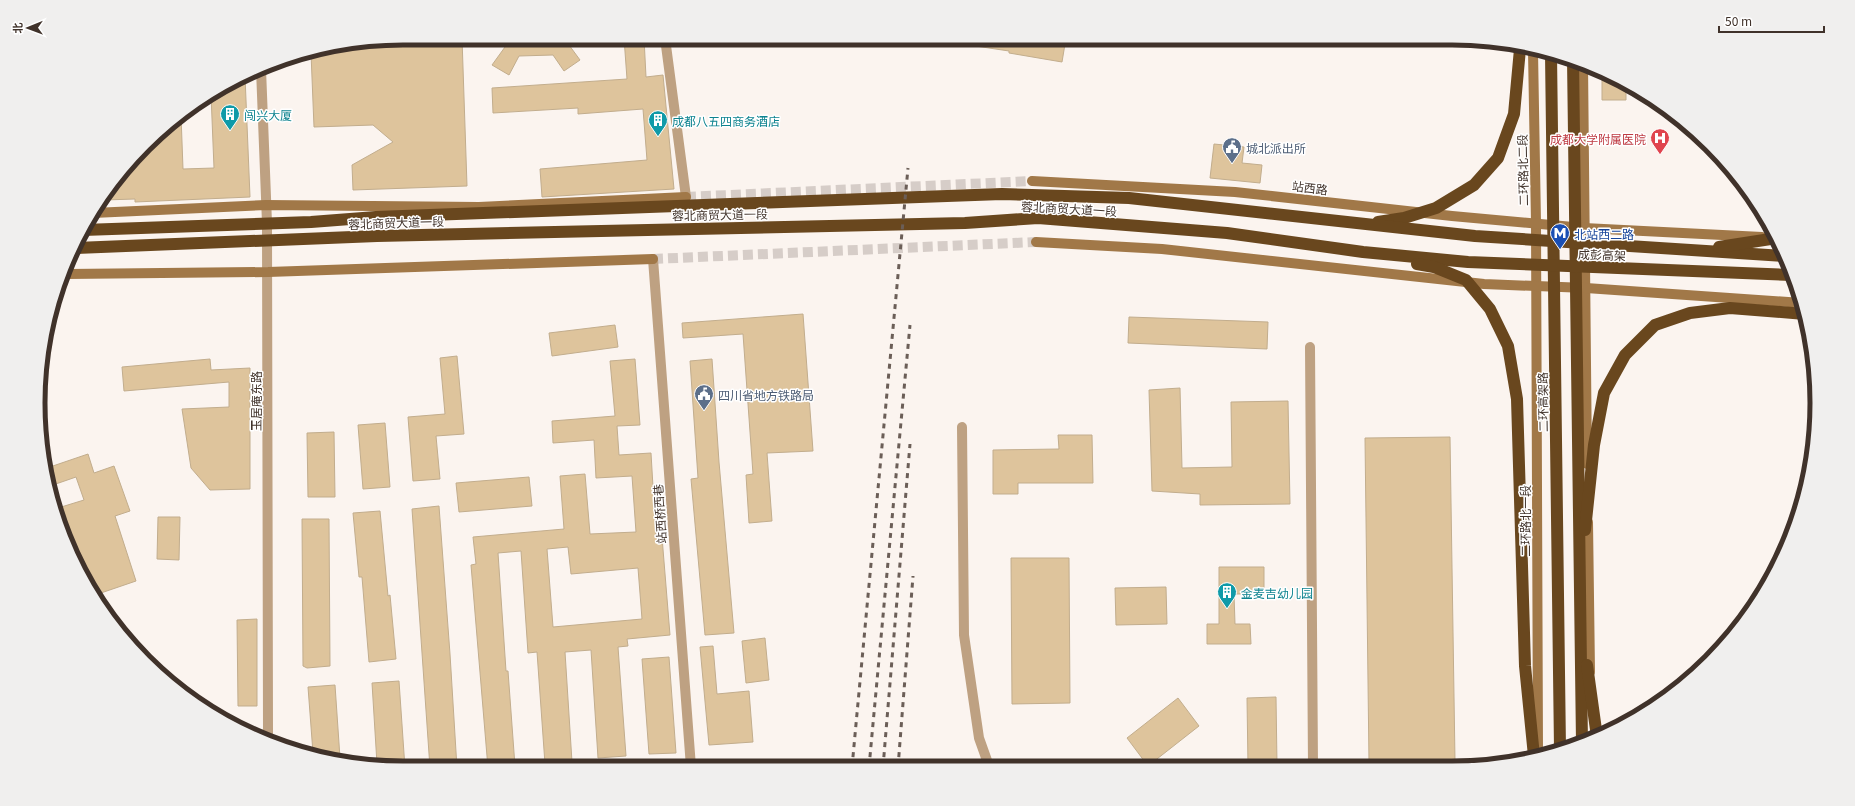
<svg xmlns="http://www.w3.org/2000/svg" width="1855" height="806" font-family="Georgia,'Noto Sans SC',serif">
	<style>
		.building { fill: #dec49c; stroke: #c2ad8d; fill-rule: evenodd }
		.lines { fill: none; stroke-linecap: round; stroke-linejoin: round }
		.secondary-tunnel { stroke: #d6cdc8; stroke-width: 10; stroke-dasharray: 10 5; stroke-linecap: butt }
		.street { stroke: #bea182; stroke-width: 10 }
		.secondary { stroke: #a17848; stroke-width: 10 }
		.highway { stroke: #69471e; stroke-width: 12 }
		.rail { stroke: #6b5e57; stroke-width: 3; stroke-dasharray: 5 5; stroke-linecap: butt }
		.labels { text-anchor: middle; dominant-baseline: central; stroke-width: 3; stroke-linejoin: round; paint-order: stroke }
		.culture-label { font-size: 12px; fill: #0d838f; stroke: #fff; text-anchor: start }
		.health-label { font-size: 12px; fill: #be3a42; stroke: #fff; text-anchor: end }
		.service-label { font-size: 12px; fill: #4e5e75; stroke: #fff; text-anchor: start }
		.street-label { font-size: 12px; fill: #40322a; stroke: #fff }
		.transit-label { font-size: 12px; fill: #164399; stroke: #fff; text-anchor: start }
		.rim { fill: none; stroke: #40322a; stroke-width: 5 }
	</style>
	<rect width="100%" height="100%" fill="#fbf4ef"/>
	<g class="building">
		<polygon points="403,38 462,38 467,186 353,190 352,165 393,142 373,125 314,127 311,53"/>
		<polygon points="500,38 518,38 520,40 572,38 569,45 580,60 564,71 553,55 519,56 509,75 492,65 505,47"/>
		<polygon points="624,38 644,38 646,77 663,75 674,189 542,197 540,169 647,160 643,109 578,114 578,108 493,113 492,88 627,79"/>
		<polygon points="970,38 1066,38 1062,62 1009,53 1009,51 969,45"/>
		<polygon points="1602,72 1626,83 1626,100 1602,100"/>
		<polygon points="245,76 250,197 135,202 135,199 104,200 163,128 181,115 183,169 214,168 211,94 221,87"/>
		<polygon points="1214,144 1244,147 1242,163 1262,165 1260,183 1210,178"/>
		<polygon points="803,314 813,451 767,453 772,521 749,523 746,475 753,474 743,334 683,338 682,323"/>
		<polygon points="1129,317 1268,322 1267,349 1128,343"/>
		<polygon points="615,325 618,347 552,356 549,333"/>
		<polygon points="457,356 464,434 436,436 440,479 413,481 408,417 445,414 440,358"/>
		<polygon points="210,359 211,370 250,368 250,489 210,490 191,468 182,409 229,407 229,382 124,391 122,367"/>
		<path d="M635,359L640,425L617,426L619,455L651,453L656,538L662,537L670,635L627,639L628,646L618,647L626,756L598,758L591,650L565,652L572,762L545,764L537,652L528,653L521,551L498,553L506,671H508L515,766L488,768L471,565L476,564L473,537L564,529L560,476L585,474L590,534L636,532L632,476L596,478L594,440L553,443L552,421L615,416L610,361ZM568,547L571,574L638,568L642,619L553,627L547,549Z"/>
		<polygon points="712,359 719,462 734,633 705,635 691,479 698,478 690,361"/>
		<polygon points="1180,388 1182,468 1232,467 1231,402 1288,401 1290,504 1200,505 1200,494 1152,491 1149,390"/>
		<polygon points="385,423 390,487 363,489 358,425"/>
		<polygon points="334,432 335,497 308,497 307,433"/>
		<polygon points="1058,435 1092,435 1093,483 1018,483 1018,494 993,494 993,450 1059,449"/>
		<polygon points="1450,437 1455,761 1369,763 1365,438"/>
		<polygon points="88,454 94,473 114,466 130,511 115,516 136,581 95,595 87,586 58,508 84,500 76,477 50,486 44,469"/>
		<polygon points="529,477 532,506 459,512 456,483"/>
		<polygon points="439,506 450,654 457,768 430,768 412,509"/>
		<polygon points="380,511 388,596 390,595 396,659 369,662 362,577 359,577 353,513"/>
		<polygon points="158,517 180,517 179,560 157,559"/>
		<polygon points="302,519 329,519 330,666 307,668 303,666"/>
		<polygon points="1011,558 1069,558 1070,703 1012,704"/>
		<polygon points="1219,567 1264,567 1264,594 1234,594 1235,624 1250,624 1251,644 1207,644 1207,624 1219,624"/>
		<polygon points="1166,587 1167,624 1116,625 1115,588"/>
		<polygon points="257,619 257,706 238,706 237,620"/>
		<polygon points="765,638 769,680 746,683 742,641"/>
		<polygon points="713,646 717,694 749,691 753,742 709,745 700,647"/>
		<polygon points="669,657 676,753 649,754 642,659"/>
		<polygon points="399,681 405,768 377,764 372,683"/>
		<polygon points="335,685 340,758 313,753 308,687"/>
		<polygon points="1276,697 1277,765 1248,766 1247,698"/>
		<polygon points="1178,698 1199,726 1148,766 1127,738"/>
	</g>
	<g class="lines">
		<g class="secondary-tunnel">
			<polyline points="686,197 1032,181"/>
			<polyline points="653,259 1036,242"/>
		</g>
		<g class="street">
			<polyline points="665,38 686,197"/>
			<polyline points="653,259 691,767"/>
			<polyline points="1310,347 1313,765"/>
			<polyline points="962,427 964,635 979,738 989,766"/>
			<polyline points="257,736 268,733 267,223 261,69"/>
		</g>
		<g class="secondary">
			<polyline points="1533,51 1536,223 1538,752"/>
			<polyline points="1583,63 1587,464"/>
			<polyline points="1032,181 1235,192 1452,216 1584,228 1762,237"/>
			<polyline points="93,213 266,205 479,207 686,197"/>
			<polyline points="1036,242 1162,249 1484,284 1586,288 1802,303"/>
			<polyline points="67,274 268,272 653,259"/>
			<polyline points="1588,522 1590,672"/>
		</g>
		<g class="highway">
			<polyline points="1551,54 1560,749"/>
			<polyline points="1573,59 1582,743"/>
			<polyline points="1378,222 1404,218 1436,208 1474,185 1498,158 1514,114 1520,49"/>
			<polyline points="83,230 311,222 376,217 1002,194 1129,198 1475,236 1785,256"/>
			<polyline points="1719,247 1777,238"/>
			<polyline points="76,248 377,236 965,223 1038,218 1227,233 1363,252 1468,262 1792,275"/>
			<polyline points="1417,264 1434,267 1466,280 1490,309 1508,346 1517,399 1525,666 1534,756"/>
			<polyline points="1585,530 1594,445 1604,393 1625,355 1655,325 1690,313 1730,308 1805,314"/>
			<polyline points="1587,665 1597,737"/>
		</g>
		<g class="rail">
			<polyline points="852,767 908,168"/>
			<polyline points="869,767 910,325"/>
			<polyline points="883,767 910,444"/>
			<polyline points="898,767 913,576"/>
		</g>
	</g>
	<defs>
		<g id="building-pin" transform="scale(1)"><path d="M0 17L-7.5 6A9.5 9.5 0 1 1 7.5 6Z" fill="#0f9aa8" stroke="#fff"/><path d="M-4-6H4V6H1V3H-1V6H-4ZM-2.5-4.3h1.7v1.8h-1.7ZM.8-4.3h1.7v1.8H.8ZM-2.5-1h1.7V.8h-1.7ZM.8-1h1.7V.8H.8Z" fill="#fff"/></g>
		<g id="hospital-pin" transform="scale(1)"><path d="M0 17L-7.5 6A9.5 9.5 0 1 1 7.5 6Z" fill="#e0444e" stroke="#fff"/><path d="M-5-5h3v3.5h4V-5h3V5h-3V1.5h-4V5h-3Z" fill="#fff"/></g>
		<g id="civic-pin" transform="scale(1)"><path d="M0 17L-7.5 6A9.5 9.5 0 1 1 7.5 6Z" fill="#5c6f8a" stroke="#fff"/><path d="M-.6-6.5H3V-4.5H.6V-3L4-1V1h2V6H-6V1h2V-1L-.6-3ZM-1.2 2.5V6h2.4V2.5Z" fill="#fff"/></g>
		<g id="metro-pin" transform="scale(1)"><path d="M0 17L-7.5 6A9.5 9.5 0 1 1 7.5 6Z" fill="#1a4fb4" stroke="#fff"/><path d="M-5.5 5V-5H-3L0 0L3-5H5.5V5H3V-.5L0 4L-3-.5V5Z" fill="#fff"/></g>
	</defs>
	<g fill-rule="evenodd">
		<use href="#building-pin" x="230" y="114"/>
		<use href="#building-pin" x="658" y="120"/>
		<use href="#hospital-pin" x="1660" y="138"/>
		<use href="#civic-pin" x="1232" y="147"/>
		<use href="#metro-pin" x="1560" y="233"/>
		<use href="#civic-pin" x="704" y="394"/>
		<use href="#building-pin" x="1227" y="592"/>
	</g>
	<g class="labels">
		<g class="culture-label">
			<text x="244" y="114">闯兴大厦</text>
			<text x="672" y="120">成都八五四商务酒店</text>
			<text x="1241" y="592">金麦吉幼儿园</text>
		</g>
		<g class="health-label">
			<text x="1646" y="138">成都大学附属医院</text>
		</g>
		<g class="service-label">
			<text x="1246" y="147">城北派出所</text>
			<text x="718" y="394">四川省地方铁路局</text>
		</g>
		<g class="street-label">
			<text transform="translate(1522 170) rotate(-91)">二环路北二段</text>
			<text transform="translate(1310 187) rotate(7)">站西路</text>
			<text transform="translate(1069 208) rotate(3)">蓉北商贸大道一段</text>
			<text transform="translate(720 214) rotate(-1)">蓉北商贸大道一段</text>
			<text transform="translate(396 222) rotate(-2)">蓉北商贸大道一段</text>
			<text transform="translate(1602 254) rotate(2)">成彭高架</text>
			<text transform="translate(255 401) rotate(-90)">玉居庵东路</text>
			<text transform="translate(1542 402) rotate(-91)">二环高架路</text>
			<text transform="translate(659 514) rotate(-94)">站西桥西巷</text>
			<text transform="translate(1524 521) rotate(-90)">二环路北一段</text>
		</g>
		<g class="transit-label">
			<text x="1574" y="233">北站西二路</text>
		</g>
	</g>
	<path d="M0 0H1855V806H0ZM403 45H1452A358 358 0 0 1 1810 403V403A358 358 0 0 1 1452 761H403A358 358 0 0 1 45 403V403A358 358 0 0 1 403 45Z" fill="#f0efee" fill-rule="evenodd"/>
	<path class="rim" d="M403 45H1452A358 358 0 0 1 1810 403V403A358 358 0 0 1 1452 761H403A358 358 0 0 1 45 403V403A358 358 0 0 1 403 45Z"/>
	<g transform="translate(28 28) rotate(269)" stroke="#ffffff" stroke-width="3" paint-order="stroke">
	<path d="M0-3L7 15L0 10L-7 15Z" fill="#40322a"/>
	<text y="-6" font-size="11" font-weight="bold" text-anchor="middle" fill="#40322a">北</text>
	</g>
	<path d="M1719 26v6h105v-6" fill="none" stroke="#40322a" stroke-width="2"/>
	<text x="1725" y="26" font-size="12" fill="#40322a" stroke="#ffffff" stroke-width="3" paint-order="stroke">50 m</text>
</svg>
